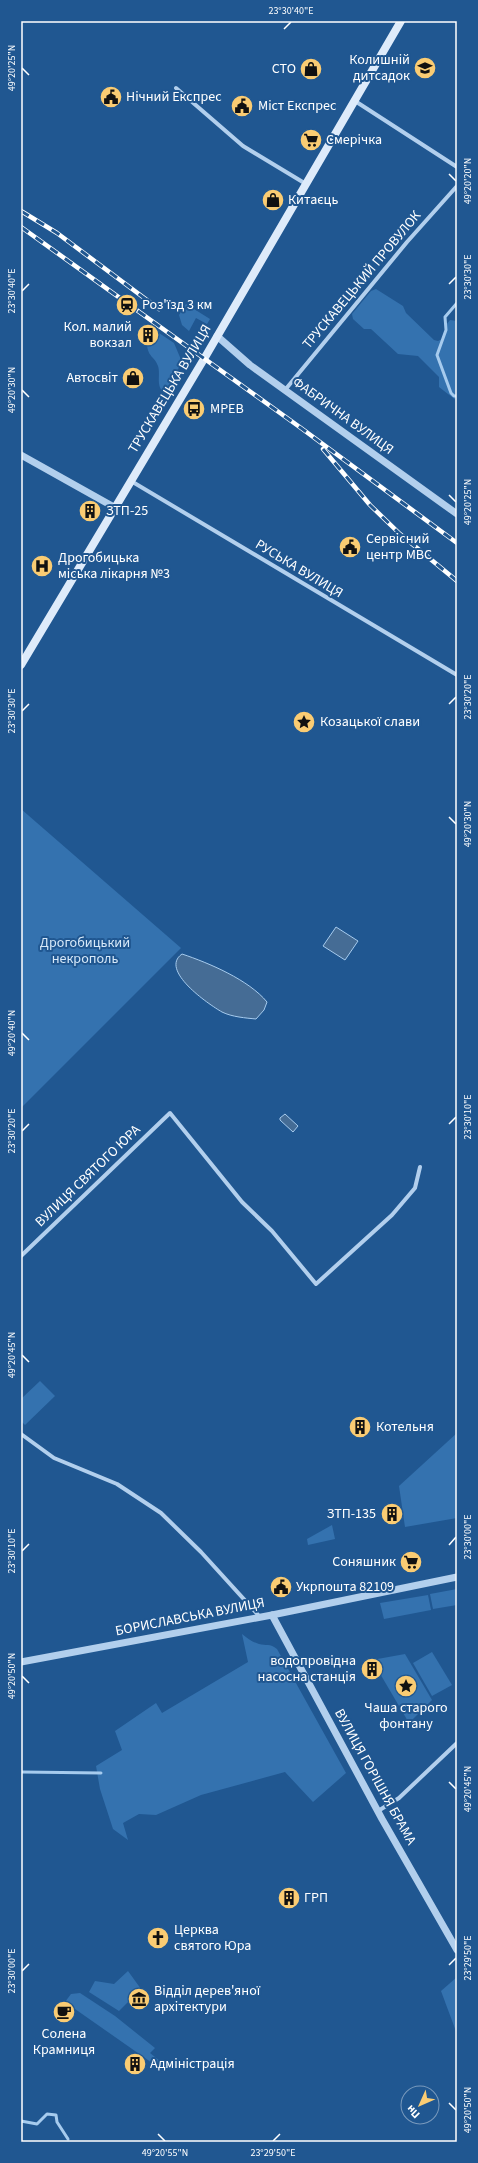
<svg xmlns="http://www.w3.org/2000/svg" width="478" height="2163" font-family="'Source Sans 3',sans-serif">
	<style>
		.green { fill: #3472af }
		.water { fill: #456c95; stroke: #a6cbee }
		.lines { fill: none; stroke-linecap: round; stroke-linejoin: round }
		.stream { stroke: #a6cbee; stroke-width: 3 }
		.minor { stroke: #b2cfed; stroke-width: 4 }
		.tertiary { stroke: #b2cfed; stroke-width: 7 }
		.secondary { stroke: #deebfa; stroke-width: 8 }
		.rail-casing { stroke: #fff; stroke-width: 4.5 }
		.rail { stroke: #205791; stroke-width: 3; stroke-dasharray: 9; stroke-linecap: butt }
		.ticks { fill: none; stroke: #fff; stroke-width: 1.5 }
		.labels { text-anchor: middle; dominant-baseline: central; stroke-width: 4; stroke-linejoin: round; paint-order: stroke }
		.poi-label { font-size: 14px; fill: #fff; stroke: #205791; text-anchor: start }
		.street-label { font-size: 14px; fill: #fff; stroke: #205791 }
		.park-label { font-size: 14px; fill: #d7e9f9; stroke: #205791 }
		.neatline { fill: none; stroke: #fff; stroke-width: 1.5 }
		.ticks-label { font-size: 10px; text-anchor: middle; fill: #fff }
	</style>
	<rect width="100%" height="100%" fill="#205791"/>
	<g class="green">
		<polygon points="376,289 403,306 406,313 434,340 438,341 444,338 446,325 450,320 457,321 457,401 439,387 439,377 418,356 398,354 371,329 364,329 353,319 352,314 371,291"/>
		<polygon points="186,304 210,319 207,324 196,318 189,331 182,325 179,315"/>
		<path d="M159,333L174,343L182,362L165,393C155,387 161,375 158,366C155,357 148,357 147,345L155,334Z"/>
		<polygon points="21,809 181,948 21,1108"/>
		<polygon points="40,1381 55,1396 25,1425 21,1421 21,1399"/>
		<polygon points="457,1433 457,1518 405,1527 399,1486"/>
		<polygon points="332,1525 335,1539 308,1545 307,1539"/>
		<polygon points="457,1589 457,1605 433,1609 430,1594"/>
		<polygon points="428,1595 431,1610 384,1619 380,1603"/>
		<path d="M242,1634C247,1638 252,1642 259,1644C266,1646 270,1643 277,1649L346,1773L313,1802L285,1772L201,1795L156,1815L139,1814L123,1823L128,1840L113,1829L100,1789L96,1766L122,1750L115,1731L156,1703L162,1713L248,1662Z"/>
		<polygon points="432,1652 452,1685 432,1696 413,1663"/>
		<polygon points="405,1654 432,1700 409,1723 372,1660"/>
		<polygon points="128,1971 141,1989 119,2011 89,1992 95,1981 114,1984"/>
		<polygon points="457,1977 457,2034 441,1991"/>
		<polygon points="80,1993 115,2016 155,2048 150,2053 160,2061 155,2065 65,2002 71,1994"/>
	</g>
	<g class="water">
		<polygon points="336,927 358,941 345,960 323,946"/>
		<path d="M182,954C209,963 249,980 267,1002L264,1010L256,1019C246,1018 232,1017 222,1012C208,1004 159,970 182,954Z"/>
		<polygon points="285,1114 298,1126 293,1132 280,1120 280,1118"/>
	</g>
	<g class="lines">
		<g class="stream">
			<polyline points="457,303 445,317 446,330 437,355 451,393 454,396 457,396"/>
			<polyline points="22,1772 101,1773"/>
			<polyline points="21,2121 37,2124 47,2114 56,2115 57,2122 68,2139"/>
		</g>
		<g class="minor">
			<polyline points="176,88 243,146 306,184"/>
			<polyline points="355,101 457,167"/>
			<polyline points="285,390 407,242 457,186"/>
			<polyline points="131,481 457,675"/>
			<polyline points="21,1256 170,1113 242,1202 272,1231 316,1284 392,1215 415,1188 420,1167"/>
			<polyline points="21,1434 54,1458 117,1484 161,1513 201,1552 260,1617"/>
			<polyline points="378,1811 399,1798 457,1743"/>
		</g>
		<g class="tertiary">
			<polyline points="217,336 250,365 457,514"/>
			<polyline points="21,455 114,507"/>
			<polyline points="272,1615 382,1819 457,1950"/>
			<polyline points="21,1662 272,1615 457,1577"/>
		</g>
		<polyline class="secondary" points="21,665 204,359 401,21"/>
		<g class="rail-casing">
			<g id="rail">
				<polyline points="21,211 57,233 159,309"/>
				<polyline points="21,227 301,428 457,543"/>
				<polyline points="323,449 370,505 400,534 457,581"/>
			</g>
		</g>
		<use href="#rail" class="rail"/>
	</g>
	<path class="ticks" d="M284,29L291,22M22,68L29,75M449,174L456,181M449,284L456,277M22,291L29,284M22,390L29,397M449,495L456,502M449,704L456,697M22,711L29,704M449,817L456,824M22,1033L29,1040M449,1124L456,1117M22,1131L29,1124M22,1355L29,1362M449,1545L456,1537M22,1551L29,1544M22,1676L29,1683M449,1782L456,1789M449,1965L456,1958M22,1971L29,1964M449,2103L456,2110M158,2134L165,2141M273,2141L280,2134"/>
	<defs>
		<g id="school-disc" transform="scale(1.15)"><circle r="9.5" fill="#facc73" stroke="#205791"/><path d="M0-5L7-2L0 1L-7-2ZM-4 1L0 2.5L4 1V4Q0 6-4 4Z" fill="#111"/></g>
		<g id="shop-disc" transform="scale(1.15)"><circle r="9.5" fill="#facc73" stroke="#205791"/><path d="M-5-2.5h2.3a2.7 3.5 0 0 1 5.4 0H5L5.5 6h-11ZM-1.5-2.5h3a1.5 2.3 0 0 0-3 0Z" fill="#111"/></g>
		<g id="civic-disc" transform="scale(1.15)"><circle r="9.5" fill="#facc73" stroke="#205791"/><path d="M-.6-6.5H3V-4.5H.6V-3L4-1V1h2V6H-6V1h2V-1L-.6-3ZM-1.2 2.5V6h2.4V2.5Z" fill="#111"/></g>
		<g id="supermarket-disc" transform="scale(1.15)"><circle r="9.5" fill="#facc73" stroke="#205791"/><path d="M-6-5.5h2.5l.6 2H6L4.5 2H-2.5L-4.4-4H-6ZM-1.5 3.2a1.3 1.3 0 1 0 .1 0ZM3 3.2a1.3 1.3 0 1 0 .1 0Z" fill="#111"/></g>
		<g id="station-disc" transform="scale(1.15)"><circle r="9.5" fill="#facc73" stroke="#205791"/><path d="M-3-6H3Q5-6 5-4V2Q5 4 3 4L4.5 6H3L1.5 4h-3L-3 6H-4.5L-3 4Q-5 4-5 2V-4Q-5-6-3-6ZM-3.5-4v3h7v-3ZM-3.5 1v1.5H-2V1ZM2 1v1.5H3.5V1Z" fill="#111"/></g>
		<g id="building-disc" transform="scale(1.15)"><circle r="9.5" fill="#facc73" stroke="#205791"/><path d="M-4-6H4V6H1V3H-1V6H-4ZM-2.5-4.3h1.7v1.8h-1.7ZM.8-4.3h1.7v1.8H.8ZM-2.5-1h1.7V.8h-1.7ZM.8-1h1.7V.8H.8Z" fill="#111"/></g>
		<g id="bus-disc" transform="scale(1.15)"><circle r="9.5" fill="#facc73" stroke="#205791"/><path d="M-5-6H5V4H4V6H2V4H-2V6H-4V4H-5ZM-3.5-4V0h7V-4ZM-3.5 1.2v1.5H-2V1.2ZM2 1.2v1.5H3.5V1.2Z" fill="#111"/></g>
		<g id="hospital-disc" transform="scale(1.15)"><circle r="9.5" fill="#facc73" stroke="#205791"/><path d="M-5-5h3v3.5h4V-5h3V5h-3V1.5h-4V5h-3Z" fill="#111"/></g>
		<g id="sight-disc" transform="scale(1.15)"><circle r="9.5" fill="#facc73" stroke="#205791"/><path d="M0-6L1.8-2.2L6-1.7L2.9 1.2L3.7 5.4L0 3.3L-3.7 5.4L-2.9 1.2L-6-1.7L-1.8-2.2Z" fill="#111"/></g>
		<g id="church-disc" transform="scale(1.15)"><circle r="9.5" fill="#facc73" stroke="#205791"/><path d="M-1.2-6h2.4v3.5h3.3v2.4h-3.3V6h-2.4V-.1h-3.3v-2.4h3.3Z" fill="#111"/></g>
		<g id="museum-disc" transform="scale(1.15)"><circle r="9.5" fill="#facc73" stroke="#205791"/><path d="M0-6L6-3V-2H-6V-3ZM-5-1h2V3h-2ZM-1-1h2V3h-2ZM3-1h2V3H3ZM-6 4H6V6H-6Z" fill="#111"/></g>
		<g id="cafe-disc" transform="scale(1.15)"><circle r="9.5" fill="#facc73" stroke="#205791"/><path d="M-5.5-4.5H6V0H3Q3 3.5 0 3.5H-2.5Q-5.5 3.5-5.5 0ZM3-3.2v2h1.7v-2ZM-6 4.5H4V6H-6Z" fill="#111"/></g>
	</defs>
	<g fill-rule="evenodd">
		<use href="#school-disc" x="425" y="68"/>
		<use href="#shop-disc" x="311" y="69"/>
		<use href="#civic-disc" x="111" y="97"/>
		<use href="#civic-disc" x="242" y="106"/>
		<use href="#supermarket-disc" x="311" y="140"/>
		<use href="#shop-disc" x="273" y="200"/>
		<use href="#station-disc" x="127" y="305"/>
		<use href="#building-disc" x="148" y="335"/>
		<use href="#shop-disc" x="133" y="378"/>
		<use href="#bus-disc" x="194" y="409"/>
		<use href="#building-disc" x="90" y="511"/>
		<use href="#civic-disc" x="350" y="547"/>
		<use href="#hospital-disc" x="42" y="566"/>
		<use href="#sight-disc" x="304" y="722"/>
		<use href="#building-disc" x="360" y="1427"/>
		<use href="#building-disc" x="392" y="1514"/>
		<use href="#supermarket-disc" x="411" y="1562"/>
		<use href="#civic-disc" x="281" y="1587"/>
		<use href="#building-disc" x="372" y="1669"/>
		<use href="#sight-disc" x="406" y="1686"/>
		<use href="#building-disc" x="289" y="1898"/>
		<use href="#church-disc" x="158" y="1938"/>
		<use href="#museum-disc" x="139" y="1999"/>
		<use href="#cafe-disc" x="64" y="2012"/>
		<use href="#building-disc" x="135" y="2064"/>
	</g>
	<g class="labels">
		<g class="poi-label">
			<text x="410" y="60" text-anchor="end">Колишній<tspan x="410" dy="16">дитсадок</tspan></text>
			<text x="296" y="69" text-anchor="end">СТО</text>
			<text x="126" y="97">Нічний Експрес</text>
			<text x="258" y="106">Міст Експрес</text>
			<text x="326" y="140">Смерічка</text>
			<text x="288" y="200">Китаєць</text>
			<text x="142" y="305">Роз'їзд 3 км</text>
			<text x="132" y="327" text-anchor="end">Кол. малий<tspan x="132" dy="16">вокзал</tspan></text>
			<text x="118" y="378" text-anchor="end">Автосвіт</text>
			<text x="210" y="409">МРЕВ</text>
			<text x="106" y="511">ЗТП-25</text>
			<text x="366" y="539">Сервісний<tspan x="366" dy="16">центр МВС</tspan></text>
			<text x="58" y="558">Дрогобицька<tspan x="58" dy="16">міська лікарня №3</tspan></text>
			<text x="320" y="722">Козацької слави</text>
			<text x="376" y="1427">Котельня</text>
			<text x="376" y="1514" text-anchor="end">ЗТП-135</text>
			<text x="396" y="1562" text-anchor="end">Соняшник</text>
			<text x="296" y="1587">Укрпошта 82109</text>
			<text x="356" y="1661" text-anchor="end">водопровідна<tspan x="356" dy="16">насосна станція</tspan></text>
			<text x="406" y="1708" text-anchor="middle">Чаша старого<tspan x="406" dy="16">фонтану</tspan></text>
			<text x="304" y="1898">ГРП</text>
			<text x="174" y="1930">Церква<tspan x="174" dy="16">святого Юра</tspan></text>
			<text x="154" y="1991">Відділ дерев'яної<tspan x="154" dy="16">архітектури</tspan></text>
			<text x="64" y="2034" text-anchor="middle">Солена<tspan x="64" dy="16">Крамниця</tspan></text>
			<text x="150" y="2064">Адміністрація</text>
		</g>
		<g class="street-label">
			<text transform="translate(362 280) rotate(-50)">ТРУСКАВЕЦЬКИЙ ПРОВУЛОК</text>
			<text transform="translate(170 389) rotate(-59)">ТРУСКАВЕЦЬКА ВУЛИЦЯ</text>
			<text transform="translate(343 416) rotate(36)">ФАБРИЧНА ВУЛИЦЯ</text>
			<text transform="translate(299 569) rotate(31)">РУСЬКА ВУЛИЦЯ</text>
			<text transform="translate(88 1176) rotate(-44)">ВУЛИЦЯ СВЯТОГО ЮРА</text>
			<text transform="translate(190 1617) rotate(-11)">БОРИСЛАВСЬКА ВУЛИЦЯ</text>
			<text transform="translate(375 1777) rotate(61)">ВУЛИЦЯ ГОРІШНЯ БРАМА</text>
		</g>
		<g class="park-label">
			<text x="85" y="943">Дрогобицький<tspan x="85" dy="16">некрополь</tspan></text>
		</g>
	</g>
	<rect width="478" height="2163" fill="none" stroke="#205791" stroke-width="44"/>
	<g transform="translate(420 2105) rotate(225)"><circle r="19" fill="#205791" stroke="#799abd"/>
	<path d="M0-3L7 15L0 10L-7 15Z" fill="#facc73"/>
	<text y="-6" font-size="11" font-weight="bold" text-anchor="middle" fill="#ffffff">Пн</text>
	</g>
	<rect x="22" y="22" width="434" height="2119" class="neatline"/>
	<g class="ticks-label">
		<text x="291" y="14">23°30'40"E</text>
		<text transform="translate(11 68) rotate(-90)" y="4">49°20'25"N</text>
		<text transform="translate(467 181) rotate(-90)" y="4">49°20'20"N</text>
		<text transform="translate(467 277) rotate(-90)" y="4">23°30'30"E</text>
		<text transform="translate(11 291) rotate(-90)" y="4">23°30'40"E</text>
		<text transform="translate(11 390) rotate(-90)" y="4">49°20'30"N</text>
		<text transform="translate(467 502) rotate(-90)" y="4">49°20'25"N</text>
		<text transform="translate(467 697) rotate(-90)" y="4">23°30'20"E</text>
		<text transform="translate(11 711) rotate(-90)" y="4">23°30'30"E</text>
		<text transform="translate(467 824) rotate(-90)" y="4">49°20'30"N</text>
		<text transform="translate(11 1033) rotate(-90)" y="4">49°20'40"N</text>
		<text transform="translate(467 1117) rotate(-90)" y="4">23°30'10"E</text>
		<text transform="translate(11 1131) rotate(-90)" y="4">23°30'20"E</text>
		<text transform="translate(11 1355) rotate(-90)" y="4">49°20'45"N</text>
		<text transform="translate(467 1537) rotate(-90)" y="4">23°30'00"E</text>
		<text transform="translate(11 1551) rotate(-90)" y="4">23°30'10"E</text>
		<text transform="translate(11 1676) rotate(-90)" y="4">49°20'50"N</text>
		<text transform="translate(467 1789) rotate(-90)" y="4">49°20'45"N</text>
		<text transform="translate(467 1958) rotate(-90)" y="4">23°29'50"E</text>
		<text transform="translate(11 1971) rotate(-90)" y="4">23°30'00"E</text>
		<text transform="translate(467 2110) rotate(-90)" y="4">49°20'50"N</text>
		<text x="165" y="2156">49°20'55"N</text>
		<text x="273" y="2156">23°29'50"E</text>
	</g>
</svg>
